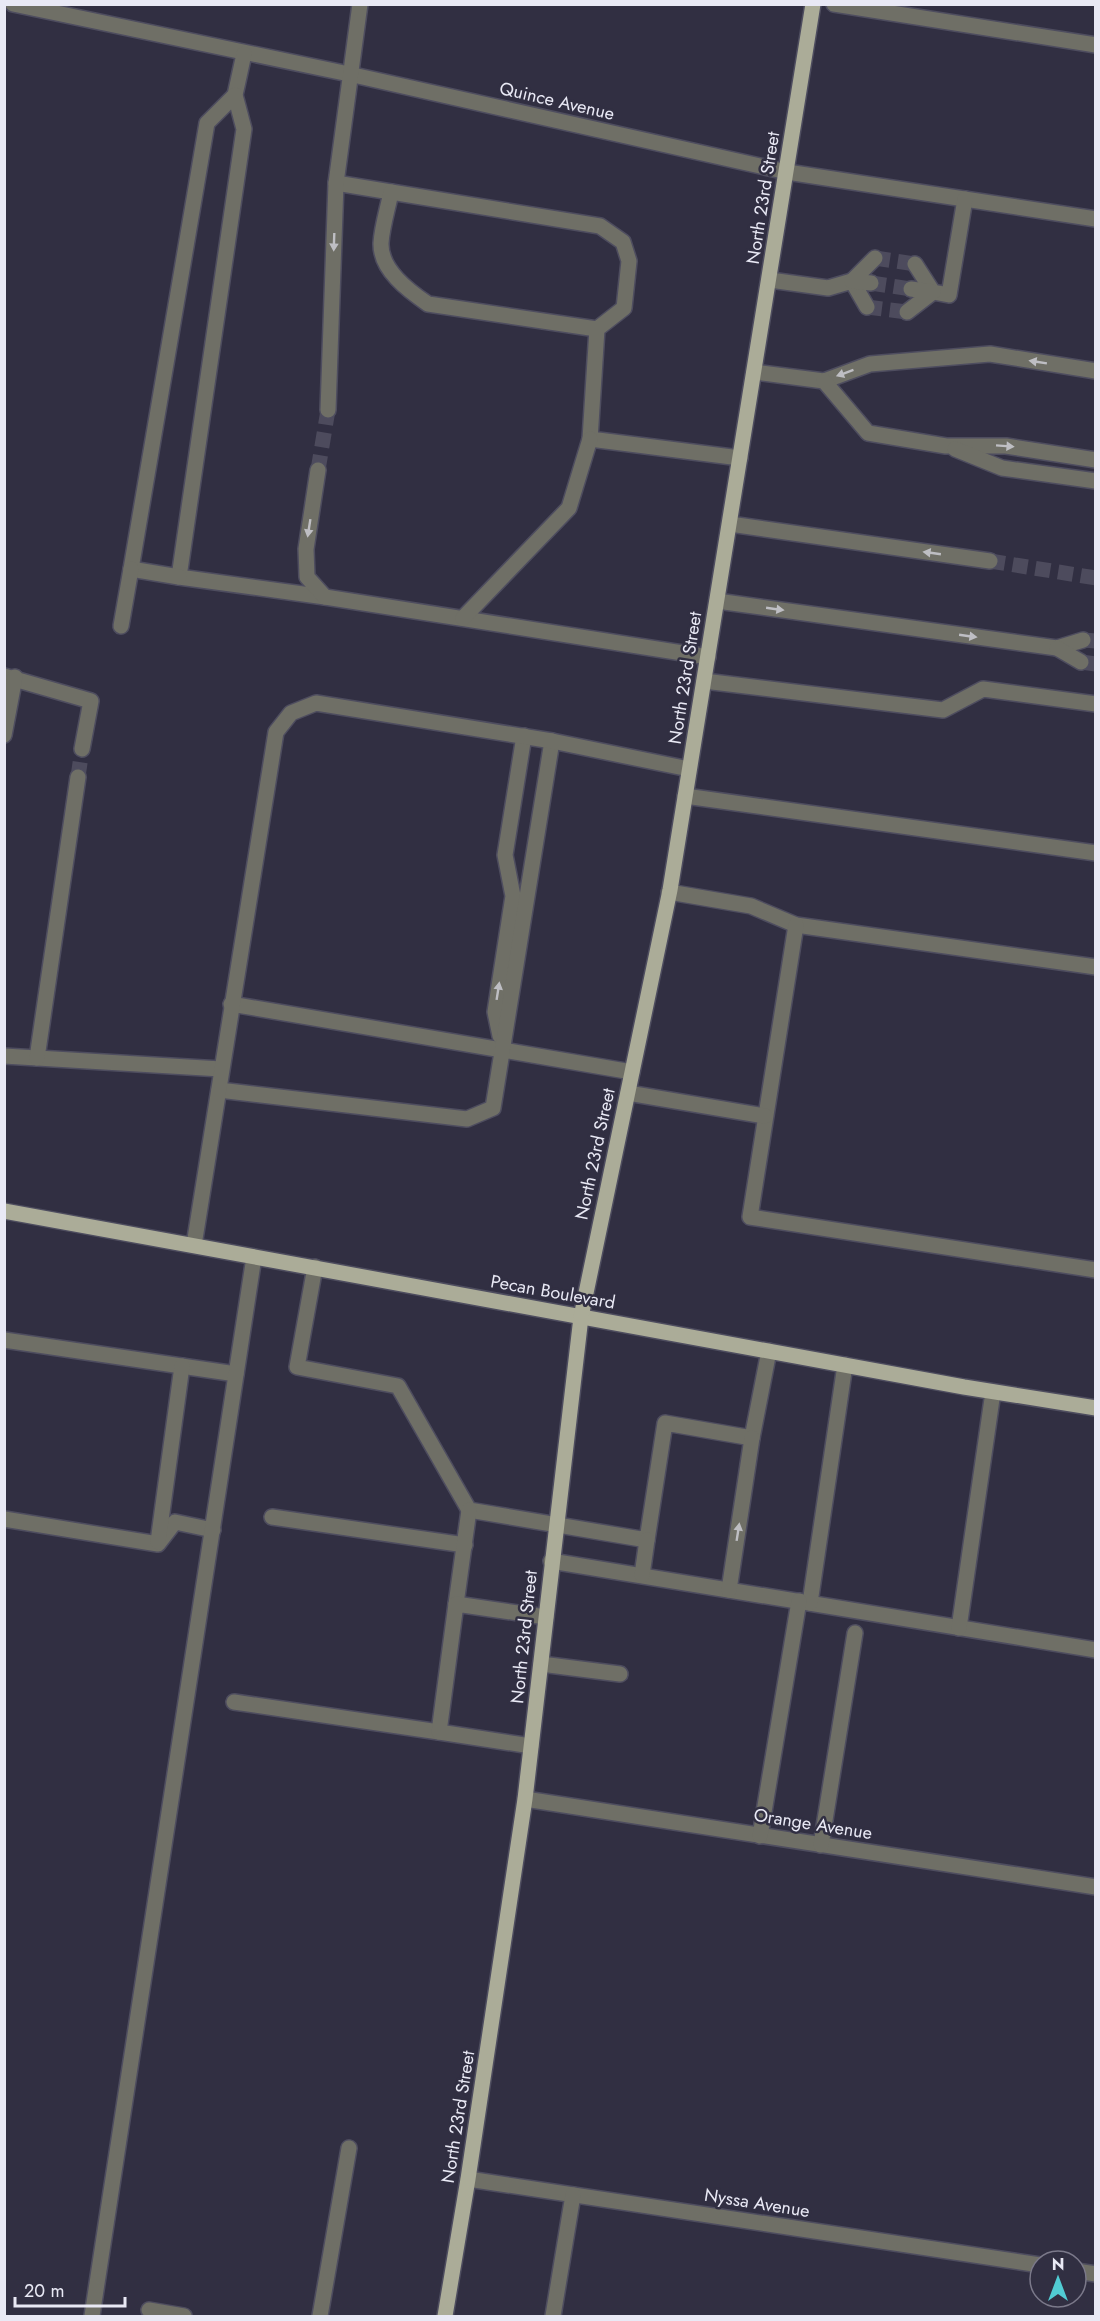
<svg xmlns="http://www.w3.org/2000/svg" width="1100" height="2321" font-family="Jost,sans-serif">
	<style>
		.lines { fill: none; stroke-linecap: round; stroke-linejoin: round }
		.minor-tunnel { stroke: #4d4b5d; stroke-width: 15; stroke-dasharray: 15 8; stroke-linecap: butt }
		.minor-casing { stroke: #4e4d5f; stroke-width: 18 }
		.major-casing { stroke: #4e4d5f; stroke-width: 18 }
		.minor { stroke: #6f6f66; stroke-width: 15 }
		.major { stroke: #abac98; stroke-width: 15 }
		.oneway { fill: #bebec3 }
		.labels { text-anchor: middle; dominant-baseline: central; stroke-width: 5; stroke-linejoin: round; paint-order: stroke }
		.street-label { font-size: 18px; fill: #e9e9f5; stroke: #312f42 }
	</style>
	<rect width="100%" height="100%" fill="#312f42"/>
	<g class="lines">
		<g class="minor-tunnel">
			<polyline points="875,258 915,264"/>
			<polyline points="871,283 911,289"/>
			<polyline points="867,307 907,312"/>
			<polyline points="318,470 328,410"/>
			<polyline points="990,561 1096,578"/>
			<polyline points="1083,640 1096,641"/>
			<polyline points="1081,662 1096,664"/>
			<polyline points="78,777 82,749"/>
		</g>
		<g class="minor-casing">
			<g id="minor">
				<polyline points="13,4 349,74 787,172 1096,219"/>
				<polyline points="834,4 1096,45"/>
				<polyline points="244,54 235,95 244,129 179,577 325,597"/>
				<polyline points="336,183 391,192"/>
				<polyline points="915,264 933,292 949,295 965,199"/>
				<polyline points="770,280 828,288 852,281 867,307"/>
				<polyline points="871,283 852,281 875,258"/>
				<polyline points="907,312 933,292 911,289"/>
				<path d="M597,329L428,304C409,291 380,270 381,243C382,226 388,208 391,192L600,226L623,242L629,261L624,308L597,329L590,439L740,458"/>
				<polyline points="754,372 824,381 870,364 990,354 1096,371"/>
				<polyline points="824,381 868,433 946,446 1006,446 1096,460"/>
				<polyline points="328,410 336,183 360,4"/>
				<polyline points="955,449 1002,468 1096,481"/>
				<polyline points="318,470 306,549 307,577 325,597 708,657"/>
				<polyline points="730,524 990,561"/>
				<polyline points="179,577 131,569 207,123 235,95"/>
				<polyline points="717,601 1057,648 1083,640"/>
				<polyline points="463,618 569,508 590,439"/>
				<polyline points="121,626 131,569"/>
				<polyline points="1057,648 1081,662"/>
				<polyline points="4,676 91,701 82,749"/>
				<polyline points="704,681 943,710 983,689 1096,704"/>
				<polyline points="4,735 15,677"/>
				<polyline points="685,796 1096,853"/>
				<polyline points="669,892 751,906 796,925 1096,967"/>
				<polyline points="796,925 750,1217 1096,1270"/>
				<polyline points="231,1004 632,1072"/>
				<polyline points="500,1036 495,1012 513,896 505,855 524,736"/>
				<polyline points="4,1056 221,1069"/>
				<polyline points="37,1058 78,777"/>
				<polyline points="219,1090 467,1119 493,1108 552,741"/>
				<polyline points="628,1093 765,1116"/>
				<polyline points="194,1245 276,732 291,713 316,703 552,741 689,769"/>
				<polyline points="315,1267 297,1367 398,1386 469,1510 647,1540 665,1423 752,1438 769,1351"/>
				<polyline points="4,1340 236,1374"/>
				<polyline points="272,1517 465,1545"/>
				<polyline points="4,1519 158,1544 175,1522 213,1530"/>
				<polyline points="158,1542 182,1366"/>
				<polyline points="551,1561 1096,1650"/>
				<polyline points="642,1575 647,1540"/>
				<polyline points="729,1590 752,1438"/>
				<polyline points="810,1603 845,1365"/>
				<polyline points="456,1604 469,1510"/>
				<polyline points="959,1628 993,1392"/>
				<polyline points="541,1664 620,1674"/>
				<polyline points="234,1702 439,1732"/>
				<polyline points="531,1746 439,1732 456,1604 546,1617"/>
				<polyline points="525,1799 1096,1887"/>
				<polyline points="760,1836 799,1601"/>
				<polyline points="821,1845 855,1633"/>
				<polyline points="468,2179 1040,2265"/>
				<polyline points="1076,2271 1096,2274"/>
				<polyline points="149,2310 184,2316"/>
				<polyline points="92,2316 254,1257"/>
				<polyline points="320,2316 349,2148"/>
				<polyline points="553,2316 573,2195"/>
			</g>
		</g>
		<g class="major-casing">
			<g id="major">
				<polyline points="4,1211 964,1387 1096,1408"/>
				<polyline points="445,2316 468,2179 525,1799 581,1317 670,890 813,4"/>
			</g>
		</g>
		<use href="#minor" class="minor"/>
		<use href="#major" class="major"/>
	</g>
	<defs><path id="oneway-solid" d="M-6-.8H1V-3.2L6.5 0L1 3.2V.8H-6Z" transform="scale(1.5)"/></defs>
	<g class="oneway">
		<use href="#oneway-solid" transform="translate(334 242) rotate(92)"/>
		<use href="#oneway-solid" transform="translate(1038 362) rotate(-171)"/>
		<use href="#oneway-solid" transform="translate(845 373) rotate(160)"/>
		<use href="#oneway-solid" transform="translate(1005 446) rotate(4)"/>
		<use href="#oneway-solid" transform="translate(309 528) rotate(99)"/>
		<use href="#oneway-solid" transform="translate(932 553) rotate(-172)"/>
		<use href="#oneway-solid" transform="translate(775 609) rotate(8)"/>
		<use href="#oneway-solid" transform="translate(968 636) rotate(8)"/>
		<use href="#oneway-solid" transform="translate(498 991) rotate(-81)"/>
		<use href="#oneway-solid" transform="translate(738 1532) rotate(-81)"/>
	</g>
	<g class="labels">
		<g class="street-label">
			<text transform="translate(557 101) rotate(13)">Quince Avenue</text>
			<text transform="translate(763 198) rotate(-81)">North 23rd Street</text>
			<text transform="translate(685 678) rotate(-81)">North 23rd Street</text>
			<text transform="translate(595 1154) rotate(-78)">North 23rd Street</text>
			<text transform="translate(553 1292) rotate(10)">Pecan Boulevard</text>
			<text transform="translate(524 1637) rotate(-84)">North 23rd Street</text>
			<text transform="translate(813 1824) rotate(9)">Orange Avenue</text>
			<text transform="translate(458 2117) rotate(-81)">North 23rd Street</text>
			<text transform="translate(757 2203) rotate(9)">Nyssa Avenue</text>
		</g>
	</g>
	<rect width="1100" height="2321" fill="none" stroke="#e9e9f5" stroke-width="12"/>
	<g transform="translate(1058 2279)"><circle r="28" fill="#312f42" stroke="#7b798a" stroke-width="1.5"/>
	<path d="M0-4.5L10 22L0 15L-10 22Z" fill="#51ccd3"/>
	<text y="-9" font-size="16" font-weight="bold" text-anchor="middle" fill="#e9e9f5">N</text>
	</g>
	<path d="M15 2297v9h110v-9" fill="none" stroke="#e9e9f5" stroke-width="3"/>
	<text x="24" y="2297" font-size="18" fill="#e9e9f5" stroke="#312f42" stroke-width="4.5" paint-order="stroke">20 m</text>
</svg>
